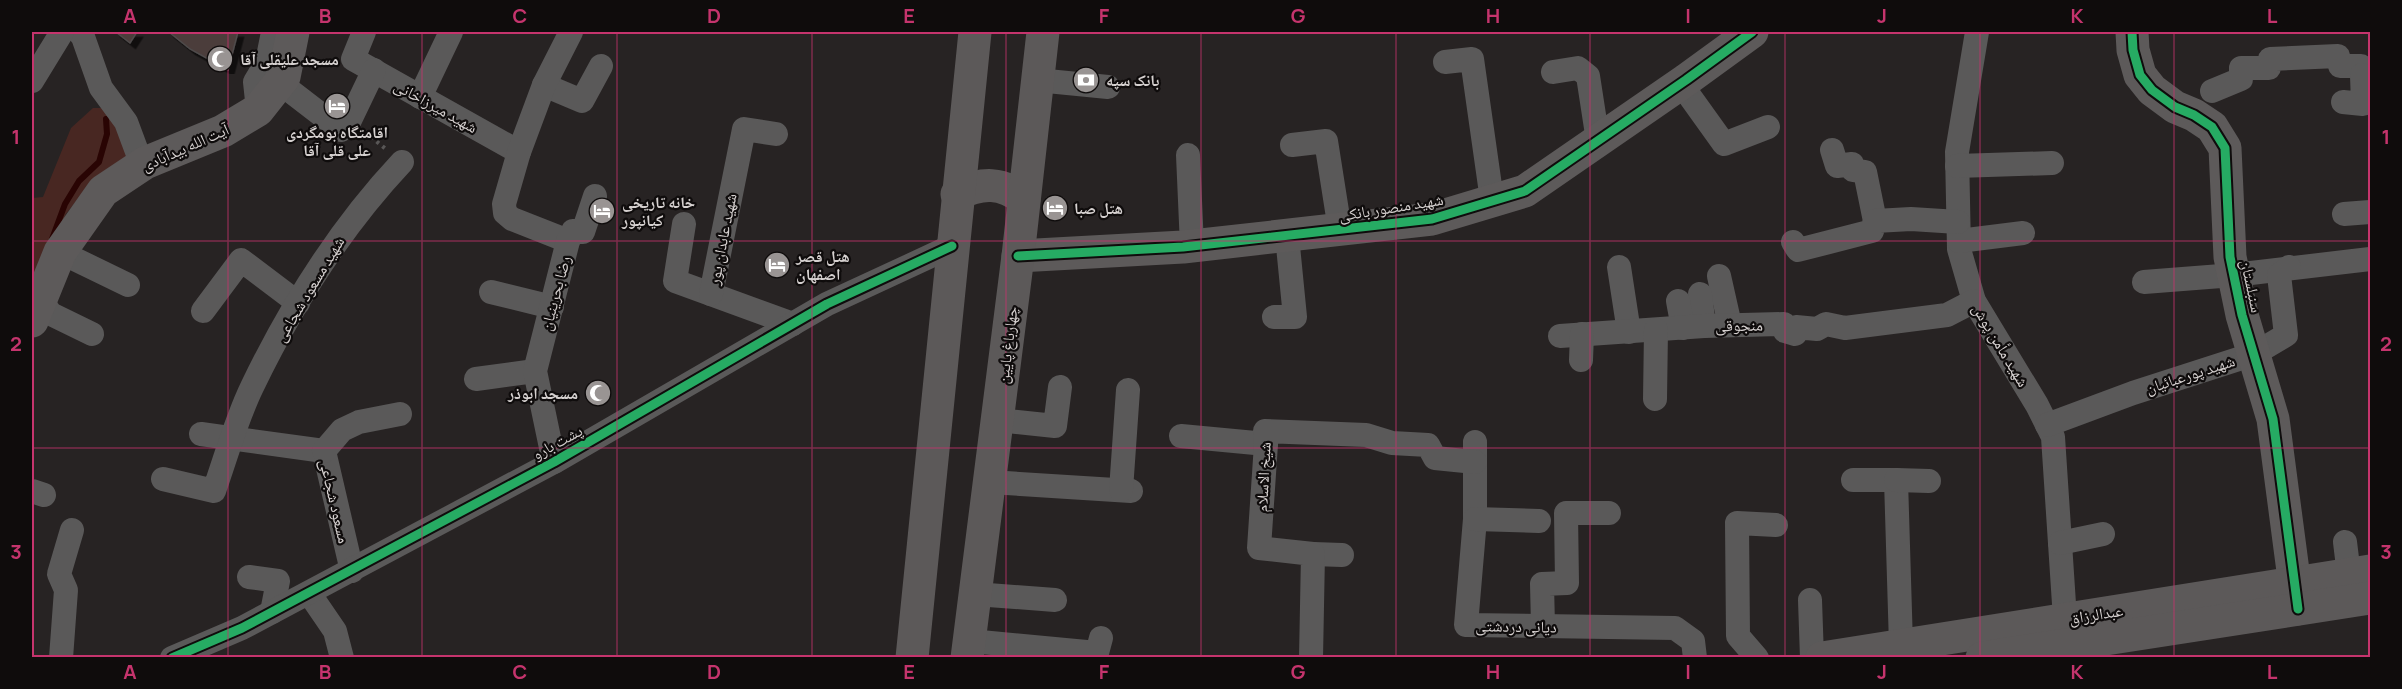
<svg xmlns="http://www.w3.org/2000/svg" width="2402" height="689" font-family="Manrope,'Noto Naskh Arabic',sans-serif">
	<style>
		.green { fill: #482722 }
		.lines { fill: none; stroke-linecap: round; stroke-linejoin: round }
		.stream { stroke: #290403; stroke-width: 6 }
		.building { fill: #4b3d3b; stroke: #4f4b4b; stroke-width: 1.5; filter: url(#shadow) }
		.path { stroke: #595757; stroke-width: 4; stroke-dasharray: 3 4.5; stroke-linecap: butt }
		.street { stroke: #5a5959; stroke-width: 24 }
		.secondary { stroke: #5d5a5a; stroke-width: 33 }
		.primary { stroke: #5c5959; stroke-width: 33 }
		.cycleway-casing { stroke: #0f0c0c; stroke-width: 13 }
		.cycleway { stroke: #26ab63; stroke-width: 9 }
		.grid { fill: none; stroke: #c5346d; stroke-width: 1.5; stroke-opacity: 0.55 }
		.labels { text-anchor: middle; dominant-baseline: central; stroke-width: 4.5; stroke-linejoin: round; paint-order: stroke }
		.poi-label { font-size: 16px; font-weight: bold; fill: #d6d1d0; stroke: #0f0c0c; text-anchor: start }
		.street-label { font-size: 16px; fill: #d6d1d0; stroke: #0f0c0c }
		.neatline { fill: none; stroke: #c5346d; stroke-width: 2 }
		.grid-label { font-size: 20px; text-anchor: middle; font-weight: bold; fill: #c5346d }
	</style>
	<defs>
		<filter id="shadow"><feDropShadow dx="5.5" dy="5.5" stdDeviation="0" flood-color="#0009"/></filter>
	</defs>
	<rect width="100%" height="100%" fill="#272323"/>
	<polygon class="green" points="93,108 104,108 112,112 131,155 90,184 66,214 33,286 32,198 43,197 71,128"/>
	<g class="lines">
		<polyline class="stream" points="52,239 65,204 79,181 99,162 107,134 106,119"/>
	</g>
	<g class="building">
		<polygon points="116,32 137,32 130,43"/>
		<polygon points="169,32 238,32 228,70 190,49"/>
	</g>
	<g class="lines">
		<polyline class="path" points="365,132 387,150"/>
		<g class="street">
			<polyline points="79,32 83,37 101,88 126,122 142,165"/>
			<polyline points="364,32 353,59 519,152"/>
			<polyline points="1977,32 1957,152 1959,249 1974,301 2037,405 2053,437 2065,619"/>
			<polyline points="1445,62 1472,59 1492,200"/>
			<polyline points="1553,72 1578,68 1588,76 1598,141"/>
			<polyline points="1037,80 1108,87"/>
			<polyline points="32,81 62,32"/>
			<polyline points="280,83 341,130 350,120 374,70"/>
			<polyline points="1681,84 1724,144 1768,127"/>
			<polyline points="544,85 582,101 601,66"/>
			<polyline points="2212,91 2241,79 2241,68 2269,68 2270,59 2338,56 2340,66 2361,66 2362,75 2370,75"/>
			<polyline points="420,97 451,32"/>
			<polyline points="2343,102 2363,104 2362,75"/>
			<polyline points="258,110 255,82 267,62 273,32"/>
			<polyline points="1292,145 1326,141 1340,230"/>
			<polyline points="1832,150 1837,166 1852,164 1853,170 1865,172 1875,221"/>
			<polyline points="1188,155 1192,246"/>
			<polyline points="1957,166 2052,163"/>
			<polyline points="2344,214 2370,212"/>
			<polyline points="684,224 675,281 793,324"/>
			<polyline points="568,241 512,219 505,213 504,204 519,152 544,85 571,32"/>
			<polyline points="1959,241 2023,233"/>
			<polyline points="1793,242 1798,250 1872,231 1875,221 1911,219 1958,222"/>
			<polyline points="60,252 128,285"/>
			<polyline points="1619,267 1629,332"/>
			<polyline points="1719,276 1730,325"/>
			<polyline points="2144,282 2234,275 2370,259"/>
			<polyline points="491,292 552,307"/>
			<polyline points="711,294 744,129 776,134"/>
			<polyline points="1700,294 1704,326"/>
			<polyline points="32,296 40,299 51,314 92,334"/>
			<polyline points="1678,301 1683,328"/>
			<polyline points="203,311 241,260 298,303"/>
			<polyline points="1274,317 1295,317 1287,236"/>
			<polyline points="1560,336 1704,326 1784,324 1785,331 1795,334 1796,327 1817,329 1826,324 1845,328 1947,315 1974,301"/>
			<polyline points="1581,360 1582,334"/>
			<polyline points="476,379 535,371"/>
			<polyline points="1655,399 1656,330"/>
			<polyline points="998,420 1055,426 1060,387"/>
			<polyline points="2047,425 2133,393 2254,354 2286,335 2279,275 2289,267"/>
			<polyline points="201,434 324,451 352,571"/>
			<polyline points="1181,436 1266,444"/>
			<polyline points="1475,442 1475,519 1466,625 1675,628 1693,641 1695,658"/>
			<polyline points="324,451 342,430 359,422 400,414"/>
			<polyline points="554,462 535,371 568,241 573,231 583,232 595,196"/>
			<path d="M163,479L214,491C226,457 236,420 252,387C291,306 340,228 402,162"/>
			<polyline points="1853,480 1896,480 1901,645"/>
			<polyline points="1896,480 1929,481"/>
			<polyline points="990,482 1131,491"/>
			<polyline points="1121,490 1128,390"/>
			<polyline points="32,491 44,495"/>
			<polyline points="1475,519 1539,521"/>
			<polyline points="2345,542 2349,575"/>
			<polyline points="2060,543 2103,534"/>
			<polyline points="1313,554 1342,555"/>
			<polyline points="249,577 278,581 272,612"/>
			<polyline points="309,593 335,631 342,658"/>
			<polyline points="975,594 1055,600"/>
			<polyline points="1810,600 1812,658"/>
			<polyline points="1543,626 1542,584 1567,583 1566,513 1609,513"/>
			<polyline points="970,641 1097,653 1101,638"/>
			<polyline points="61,658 66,590 59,574 72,530"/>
			<polyline points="172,658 242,628 554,462 827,304 952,246"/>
			<polyline points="1311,658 1313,554 1259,548 1266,444 1265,431 1366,435 1392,443 1428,445 1435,458 1475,462"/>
			<polyline points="1757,658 1738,636 1737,523 1776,525"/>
		</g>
		<g class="secondary">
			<polyline points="2132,32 2133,50 2140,75 2152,90 2175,107 2194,115 2212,127 2225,148 2230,257 2242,315 2273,419 2298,609"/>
			<polyline points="1018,256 1183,247 1432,219 1525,191 1686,80 1752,32"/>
			<polyline points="32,321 60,252 103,191 145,163 223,131 258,110 284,77 293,32"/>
		</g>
		<g class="primary">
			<path d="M957,194C983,182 1001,182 1024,199"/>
			<polyline points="912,658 975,32"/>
			<polyline points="967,658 1018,256 1043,32"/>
			<polyline points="1822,658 2370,571"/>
			<polyline points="1982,658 2370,598"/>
		</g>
		<g class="cycleway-casing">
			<g id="cycleway">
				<polyline points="2132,32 2133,50 2140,75 2152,90 2175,107 2194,115 2212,127 2225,148 2230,257 2242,315 2273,419 2298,609"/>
				<polyline points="1018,256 1183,247 1432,219 1525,191 1686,80 1752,32"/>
				<polyline points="172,658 242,628 554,462 827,304 952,246"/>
			</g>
		</g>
		<use href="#cycleway" class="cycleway"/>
	</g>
	<path class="grid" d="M228,32V658M422,32V658M617,32V658M812,32V658M1006,32V658M1201,32V658M1396,32V658M1590,32V658M1785,32V658M1980,32V658M2174,32V658M32,241H2370M32,448H2370"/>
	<defs>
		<g id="mosque-disc" transform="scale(1.35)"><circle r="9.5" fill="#999493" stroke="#0f0c0c"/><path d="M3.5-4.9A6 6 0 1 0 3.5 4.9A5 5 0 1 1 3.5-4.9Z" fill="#fff"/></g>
		<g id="bank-disc" transform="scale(1.35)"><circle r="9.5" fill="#999493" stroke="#0f0c0c"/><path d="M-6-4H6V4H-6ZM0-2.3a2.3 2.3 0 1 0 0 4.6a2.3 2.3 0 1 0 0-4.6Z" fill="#fff"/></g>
		<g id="hotel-disc" transform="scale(1.35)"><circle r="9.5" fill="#999493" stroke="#0f0c0c"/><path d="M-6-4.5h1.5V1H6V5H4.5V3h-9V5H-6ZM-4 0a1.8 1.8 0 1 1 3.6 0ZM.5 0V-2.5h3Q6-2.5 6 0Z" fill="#fff"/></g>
	</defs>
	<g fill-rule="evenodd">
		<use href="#mosque-disc" x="220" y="59"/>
		<use href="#bank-disc" x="1086" y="80"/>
		<use href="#hotel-disc" x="337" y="106"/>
		<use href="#hotel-disc" x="1055" y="208"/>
		<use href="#hotel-disc" x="602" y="211"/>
		<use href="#hotel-disc" x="777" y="265"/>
		<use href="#mosque-disc" x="598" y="393"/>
	</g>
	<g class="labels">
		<g class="poi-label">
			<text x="240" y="59">مسجد علیقلی آقا</text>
			<text x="1106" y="80">بانک سپه</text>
			<text x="337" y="132" text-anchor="middle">اقامتگاه بومگردی<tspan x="337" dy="18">علی قلی آقا</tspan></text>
			<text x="622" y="202">خانه تاریخی<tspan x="622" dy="18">کیانپور</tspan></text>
			<text x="1074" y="208">هتل صبا</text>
			<text x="796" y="256">هتل قصر<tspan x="796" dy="18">اصفهان</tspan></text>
			<text x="578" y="393" text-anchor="end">مسجد ابوذر</text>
		</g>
		<g class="street-label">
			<text transform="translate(436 106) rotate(29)">شهید میرزاخانی</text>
			<text transform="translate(185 147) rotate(-24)">آیت الله بیدآبادی</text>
			<text transform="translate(1391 207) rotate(-9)">شهید منصور بانکی</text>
			<text transform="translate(722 239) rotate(-79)">شهید عابدان پور</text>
			<text transform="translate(2252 286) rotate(78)">سنبلستان</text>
			<text transform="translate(309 289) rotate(-59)">شهید مسعود شجاعی</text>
			<text transform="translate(555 293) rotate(-75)">رضا بحرینیان</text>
			<text transform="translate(1739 325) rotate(-1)">منجوقی</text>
			<text transform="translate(1007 345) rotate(-83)">چهارباغ پایین</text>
			<text transform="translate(2001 345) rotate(59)">شهید مأمن پوش</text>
			<text transform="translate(2190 374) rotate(-18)">شهید پورعبائیان</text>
			<text transform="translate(557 442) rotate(-29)">پشت بارو</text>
			<text transform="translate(1263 477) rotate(-87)">شیخ الاسلام</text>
			<text transform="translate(335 501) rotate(77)">مسعود شجاعی</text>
			<text transform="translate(2096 614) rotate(-9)">عبدالرزاق</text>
			<text transform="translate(1516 626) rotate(1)">دیانی دردشتی</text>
		</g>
	</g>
	<rect width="2402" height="689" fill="none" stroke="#0f0c0c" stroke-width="66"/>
	<rect x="33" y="33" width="2336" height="623" class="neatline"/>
	<g class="grid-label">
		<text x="130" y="23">A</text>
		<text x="325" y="23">B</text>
		<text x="520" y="23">C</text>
		<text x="714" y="23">D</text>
		<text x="909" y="23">E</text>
		<text x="1104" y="23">F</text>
		<text x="1298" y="23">G</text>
		<text x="1493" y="23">H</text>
		<text x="1688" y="23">I</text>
		<text x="1882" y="23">J</text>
		<text x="2077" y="23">K</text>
		<text x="2272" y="23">L</text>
		<text x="16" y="144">1</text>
		<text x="2386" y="144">1</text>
		<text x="16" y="351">2</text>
		<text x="2386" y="351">2</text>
		<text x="16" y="559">3</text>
		<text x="2386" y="559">3</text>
		<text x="130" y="679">A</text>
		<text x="325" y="679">B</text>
		<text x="520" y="679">C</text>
		<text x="714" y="679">D</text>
		<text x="909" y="679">E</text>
		<text x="1104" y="679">F</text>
		<text x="1298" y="679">G</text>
		<text x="1493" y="679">H</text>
		<text x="1688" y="679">I</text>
		<text x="1882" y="679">J</text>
		<text x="2077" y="679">K</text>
		<text x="2272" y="679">L</text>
	</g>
</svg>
